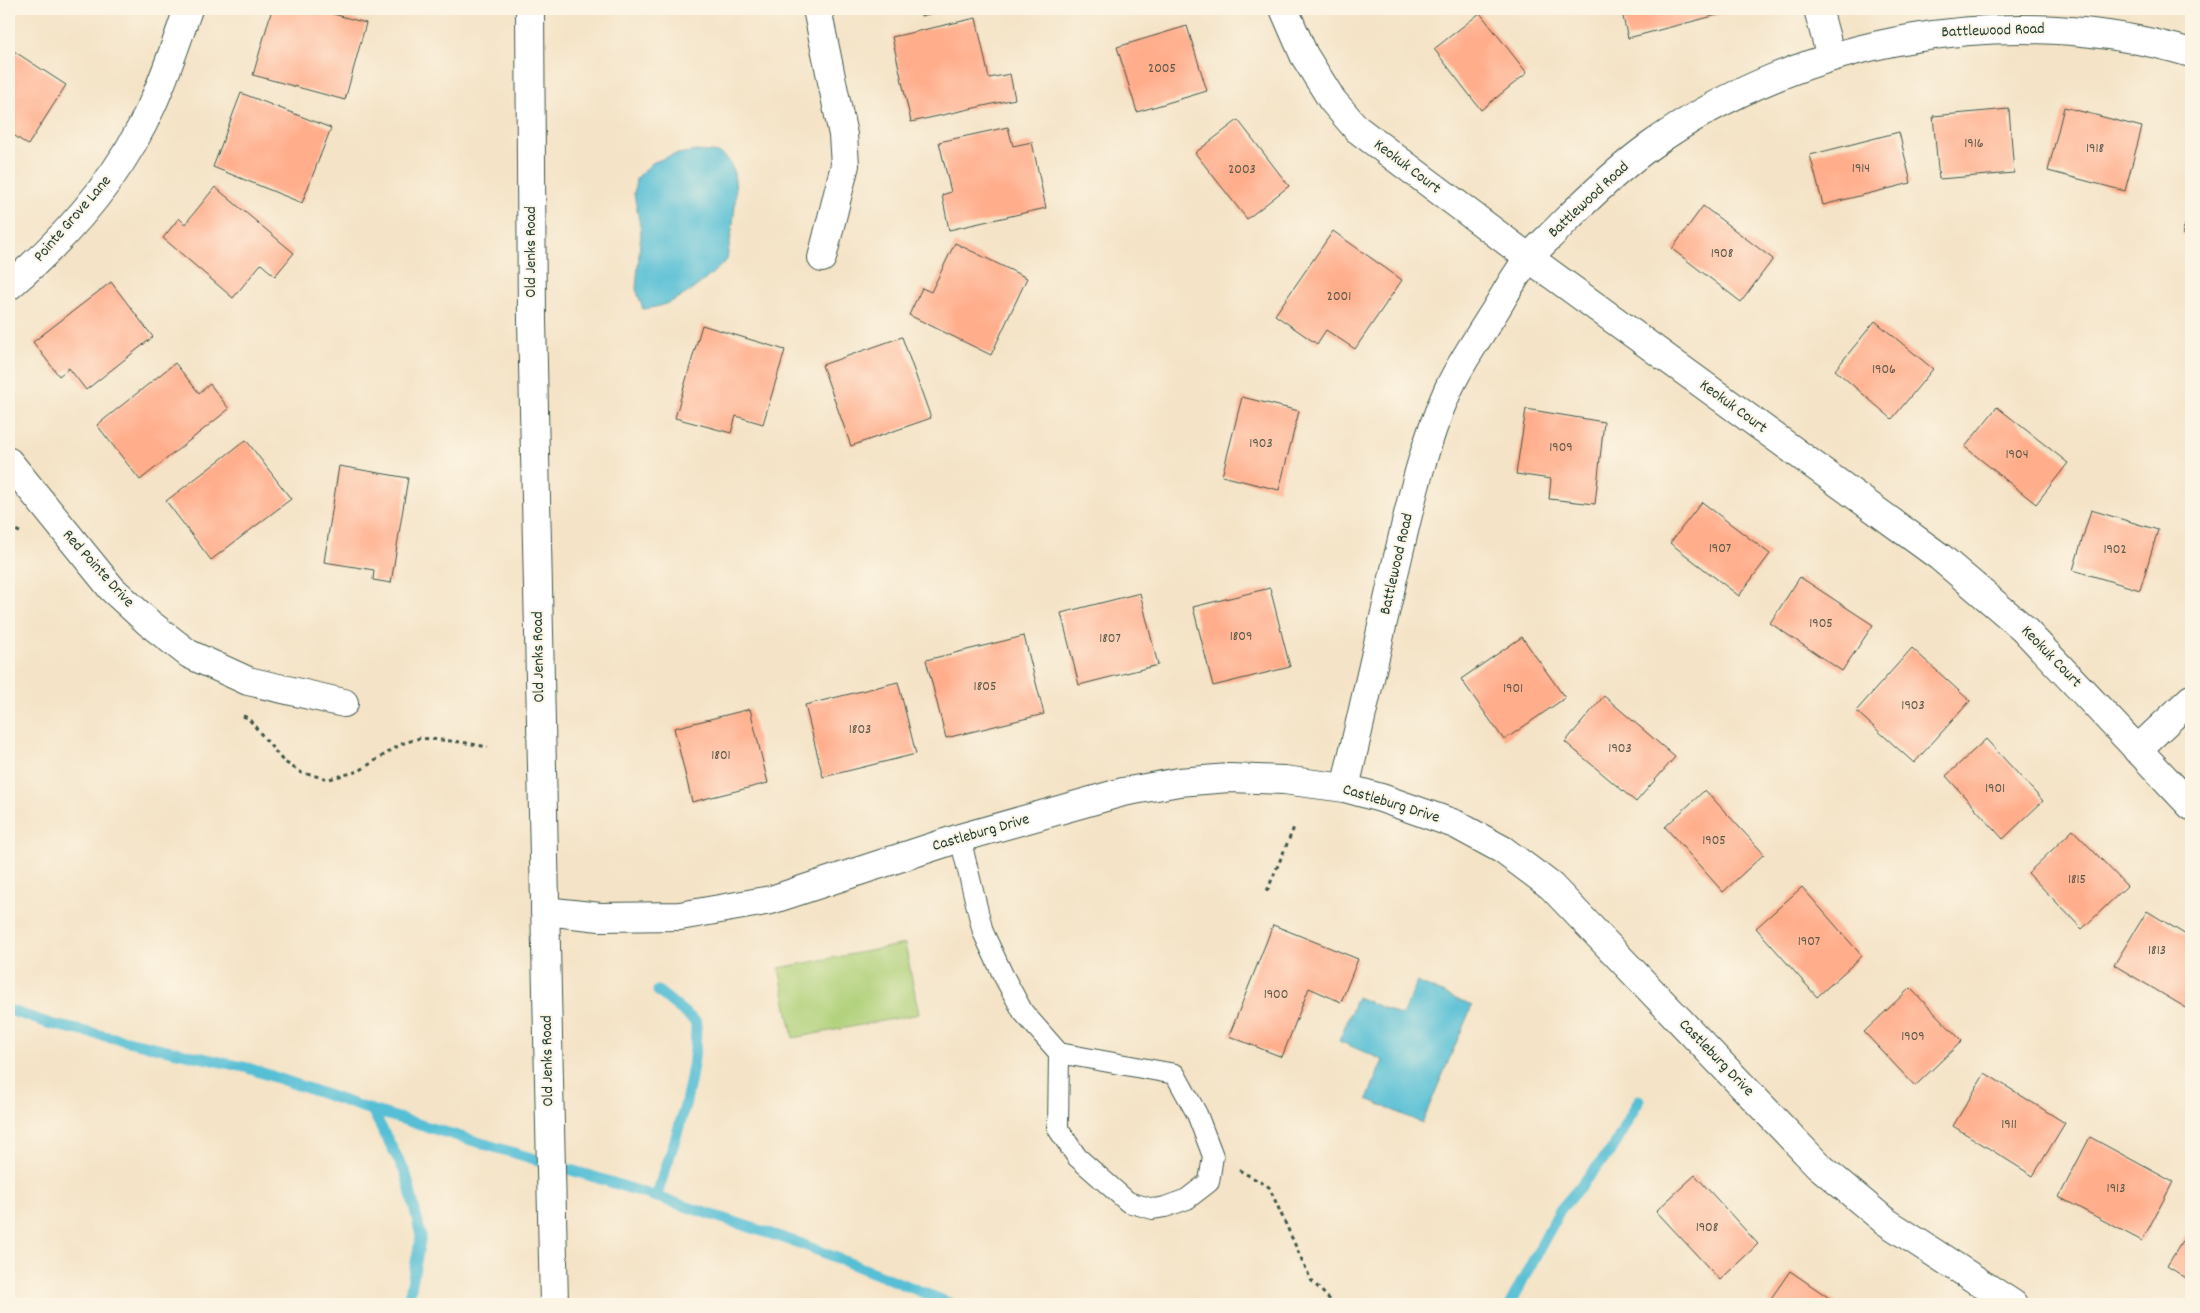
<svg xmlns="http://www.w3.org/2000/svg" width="2200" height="1313" font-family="Dekko,sans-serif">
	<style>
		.green { fill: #afd078; stroke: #678656 }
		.water { fill: #57bfd5; stroke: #3b7e84 }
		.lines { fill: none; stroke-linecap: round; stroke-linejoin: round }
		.stream { stroke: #57bfd5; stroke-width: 11 }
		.building { fill: #ffad8b }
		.lane-casing { stroke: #3f564a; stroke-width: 22 }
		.street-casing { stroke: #3f564a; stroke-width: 30 }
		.secondary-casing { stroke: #3f564a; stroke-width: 30 }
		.path { stroke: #3f564a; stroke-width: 3; stroke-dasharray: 4 4; stroke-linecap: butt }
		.lane { stroke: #fff; stroke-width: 20 }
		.street { stroke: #fff; stroke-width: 28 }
		.secondary { stroke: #fff; stroke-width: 28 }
		.labels { text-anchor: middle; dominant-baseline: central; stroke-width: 4; stroke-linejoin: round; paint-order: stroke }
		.number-label { font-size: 14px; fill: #57594a }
		.street-label { font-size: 16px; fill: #1f3d34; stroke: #fcf5e5 }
	</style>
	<rect width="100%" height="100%" fill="#fcf5e5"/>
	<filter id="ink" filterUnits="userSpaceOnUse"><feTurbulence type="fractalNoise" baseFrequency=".02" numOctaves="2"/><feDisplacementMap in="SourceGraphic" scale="10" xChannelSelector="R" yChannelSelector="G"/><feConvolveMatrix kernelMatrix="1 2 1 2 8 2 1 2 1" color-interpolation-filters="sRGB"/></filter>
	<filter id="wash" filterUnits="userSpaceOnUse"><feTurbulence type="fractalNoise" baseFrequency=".0096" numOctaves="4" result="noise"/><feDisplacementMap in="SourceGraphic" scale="20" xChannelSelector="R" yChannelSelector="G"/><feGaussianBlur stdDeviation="1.12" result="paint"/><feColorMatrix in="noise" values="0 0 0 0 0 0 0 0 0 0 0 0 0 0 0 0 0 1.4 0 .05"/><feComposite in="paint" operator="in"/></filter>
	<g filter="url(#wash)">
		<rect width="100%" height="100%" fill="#f4e3c6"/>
		<polygon class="green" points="905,944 919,1014 793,1038 779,968"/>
		<g class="water">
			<path d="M696,151C704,152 717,151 723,155C747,171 730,236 727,260C702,283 678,306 643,309L636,289L641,231L634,194L636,179L652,163L672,155Z"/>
			<polygon points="1417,982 1472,1006 1422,1123 1367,1099 1383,1060 1339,1041 1357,997 1402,1016"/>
		</g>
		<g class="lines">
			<g class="stream">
				<polyline points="9,1010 51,1024 248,1068 365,1108 604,1180 802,1244 952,1304"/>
				<polyline points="372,1110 406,1174 421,1236 408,1304"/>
				<path d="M656,1197C675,1140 697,1083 696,1022L658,991"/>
				<polyline points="1510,1304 1560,1210 1613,1148 1639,1100"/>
			</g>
		</g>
		<g id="blocks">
			<g class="building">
				<polygon points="272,9 315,9 366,23 345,100 253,75"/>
				<polygon points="920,9 947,9 948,10 921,16"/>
				<polygon points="1621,9 1733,9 1733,11 1628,38"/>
				<polygon points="1480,13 1527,73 1481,110 1434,49"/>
				<polygon points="976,18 989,78 1010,74 1015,99 911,122 892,37"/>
				<polygon points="1187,26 1207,91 1137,112 1117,47"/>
				<polygon points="9,48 66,85 28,145 9,132"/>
				<polygon points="241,93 331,128 302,203 213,167"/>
				<polygon points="2064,107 2142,127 2125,191 2048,171"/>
				<polygon points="2009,109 2014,173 1939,179 1933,116"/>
				<polygon points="1238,120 1289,186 1247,219 1195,153"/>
				<polygon points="1008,127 1013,146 1032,142 1046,208 949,230 942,195 951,192 939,142"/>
				<polygon points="1899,132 1911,183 1823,205 1810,155"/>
				<polygon points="215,187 294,253 275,276 261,264 233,298 163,238 179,218 185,224"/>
				<polygon points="1703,206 1773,259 1741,302 1672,249"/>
				<polygon points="2191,207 2191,237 2182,234"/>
				<polygon points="1333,231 1402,280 1355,349 1326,330 1317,344 1275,315"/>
				<polygon points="955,243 1027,278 991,355 909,315 922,288 931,292"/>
				<polygon points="111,282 153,337 86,390 69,368 59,376 33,342"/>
				<polygon points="1875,321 1933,369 1892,419 1835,370"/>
				<polygon points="702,325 785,350 763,424 736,416 731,433 675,418"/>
				<polygon points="902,337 931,418 851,446 822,365"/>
				<polygon points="175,363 199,393 210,384 229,409 140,480 97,425"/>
				<polygon points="1242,397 1299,411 1279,490 1222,476"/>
				<polygon points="1997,407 2068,463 2036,504 1965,447"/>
				<polygon points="1526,409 1604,422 1595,504 1549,499 1551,479 1516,474"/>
				<polygon points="246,440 291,499 211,560 166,501"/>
				<polygon points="339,466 408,478 391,583 373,580 374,570 324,562"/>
				<polygon points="1702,502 1770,554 1739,596 1670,543"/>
				<polygon points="2091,510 2158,530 2140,590 2073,570"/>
				<polygon points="1800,577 1873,625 1842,671 1770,623"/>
				<polygon points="1270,588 1290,667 1213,686 1193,607"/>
				<polygon points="1140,593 1158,665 1079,685 1061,613"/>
				<polygon points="1024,636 1044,714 946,738 926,660"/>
				<polygon points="1522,637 1565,698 1504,740 1461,679"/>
				<polygon points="1912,648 1970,701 1914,763 1856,711"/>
				<polygon points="898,682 916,754 823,777 805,705"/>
				<polygon points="1604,696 1675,757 1636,802 1565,742"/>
				<polygon points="750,709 768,783 692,802 674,728"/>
				<polygon points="1986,739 2043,801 2003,839 1946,776"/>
				<polygon points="1705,790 1764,854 1723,892 1665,827"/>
				<polygon points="2073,830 2127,886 2082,929 2028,873"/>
				<polygon points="1802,887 1862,956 1817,997 1756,928"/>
				<polygon points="2147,911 2191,938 2191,1003 2188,1009 2114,965"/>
				<polygon points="1273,925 1358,959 1341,1002 1309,988 1282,1057 1229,1036"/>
				<polygon points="1910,988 1962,1041 1915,1086 1864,1032"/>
				<polygon points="1985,1073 2065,1123 2033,1176 1953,1126"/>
				<polygon points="2090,1137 2173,1182 2142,1241 2059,1197"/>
				<polygon points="1695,1175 1758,1244 1720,1280 1656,1211"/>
				<polygon points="2191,1227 2191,1281 2167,1266"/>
				<polygon points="1790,1271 1838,1304 1767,1304"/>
			</g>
		</g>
	</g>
	<g filter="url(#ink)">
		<use href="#blocks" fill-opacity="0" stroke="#3f564a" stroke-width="1"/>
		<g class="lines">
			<g class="lane-casing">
				<polyline id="lane" points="960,838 983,932 1003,975 1023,1012 1059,1053 1175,1074 1197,1114 1213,1156 1209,1182 1187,1199 1165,1207 1153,1209 1128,1202 1077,1157 1058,1129 1059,1053"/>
			</g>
			<g class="street-casing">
				<g id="street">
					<polyline points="817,9 843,135 845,165 822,258"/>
					<polyline points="1284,9 1304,55 1332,100 1357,129 1529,258 1940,557 2022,627 2191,806"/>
					<polyline points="1818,9 1831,57"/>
					<path d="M9,286C68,236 120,177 152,105C166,74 177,41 188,9"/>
					<polyline points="9,462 112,589 149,623 189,654 248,681 344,703"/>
					<polyline points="2137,750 2191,699"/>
					<path d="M1345,788C1361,718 1377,648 1393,578C1408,515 1421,450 1448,390C1460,364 1476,341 1491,317C1504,297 1515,274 1530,257C1540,245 1552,235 1562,224C1590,196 1618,169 1650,146C1802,37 2011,0 2191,53"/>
					<polyline points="545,911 600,917 680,916 771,900 960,838 1123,792 1179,782 1229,778 1284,780 1345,788 1381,798 1455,824 1503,850 1551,886 1818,1165 1885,1221 2013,1304"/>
				</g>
			</g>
			<g class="secondary-casing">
				<polyline id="secondary" points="530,9 532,320 554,1304"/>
			</g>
			<g class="path">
				<polyline points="9,527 22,533"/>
				<polyline points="243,716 248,718 283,761 302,773 329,779 359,771 401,744 420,738 461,742 488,747"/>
				<polyline points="1267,891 1295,825"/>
				<polyline points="1239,1170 1269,1187 1311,1280 1334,1304"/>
			</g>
			<use href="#lane" class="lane"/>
			<use href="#street" class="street"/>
			<use href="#secondary" class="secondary"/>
		</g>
	</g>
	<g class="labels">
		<g class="number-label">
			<text x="1162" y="69">2005</text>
			<text x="1974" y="144">1916</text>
			<text x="2095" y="149">1918</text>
			<text x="1861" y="169">1914</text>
			<text x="1242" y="170">2003</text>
			<text x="1722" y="254">1908</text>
			<text x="1339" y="297">2001</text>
			<text x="1884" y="370">1906</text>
			<text x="1261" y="444">1903</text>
			<text x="1561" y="448">1909</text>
			<text x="2017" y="455">1904</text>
			<text x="1720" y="549">1907</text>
			<text x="2115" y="550">1902</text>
			<text x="1821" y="624">1905</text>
			<text x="1241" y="637">1809</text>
			<text x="1110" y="639">1807</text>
			<text x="985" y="687">1805</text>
			<text x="1513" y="689">1901</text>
			<text x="1913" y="706">1903</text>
			<text x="860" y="730">1803</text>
			<text x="1620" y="749">1903</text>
			<text x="721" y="756">1801</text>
			<text x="1995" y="789">1901</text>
			<text x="1714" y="841">1905</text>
			<text x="2077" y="880">1815</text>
			<text x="1809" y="942">1907</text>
			<text x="2157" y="951">1813</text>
			<text x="1276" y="995">1900</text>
			<text x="1913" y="1037">1909</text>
			<text x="2009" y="1125">1911</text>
			<text x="2116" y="1189">1913</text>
			<text x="1707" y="1228">1908</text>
		</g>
		<g class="street-label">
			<text transform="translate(1993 31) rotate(-2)">Battlewood Road</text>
			<text transform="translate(1407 167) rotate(37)">Keokuk Court</text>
			<text transform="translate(1589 200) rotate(-43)">Battlewood Road</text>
			<text transform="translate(73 219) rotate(-49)">Pointe Grove Lane</text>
			<text transform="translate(531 252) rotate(-90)">Old Jenks Road</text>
			<text transform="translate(1733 407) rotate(36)">Keokuk Court</text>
			<text transform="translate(1397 564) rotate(-77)">Battlewood Road</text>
			<text transform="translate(98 569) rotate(48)">Red Pointe Drive</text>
			<text transform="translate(539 657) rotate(-91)">Old Jenks Road</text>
			<text transform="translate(2051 657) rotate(46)">Keokuk Court</text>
			<text transform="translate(1391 804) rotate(17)">Castleburg Drive</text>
			<text transform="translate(981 833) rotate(-16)">Castleburg Drive</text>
			<text transform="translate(1716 1058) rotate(46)">Castleburg Drive</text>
			<text transform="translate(548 1061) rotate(-91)">Old Jenks Road</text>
		</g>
	</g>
	<rect width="2200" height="1313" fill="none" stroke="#fcf5e5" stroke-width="30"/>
</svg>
